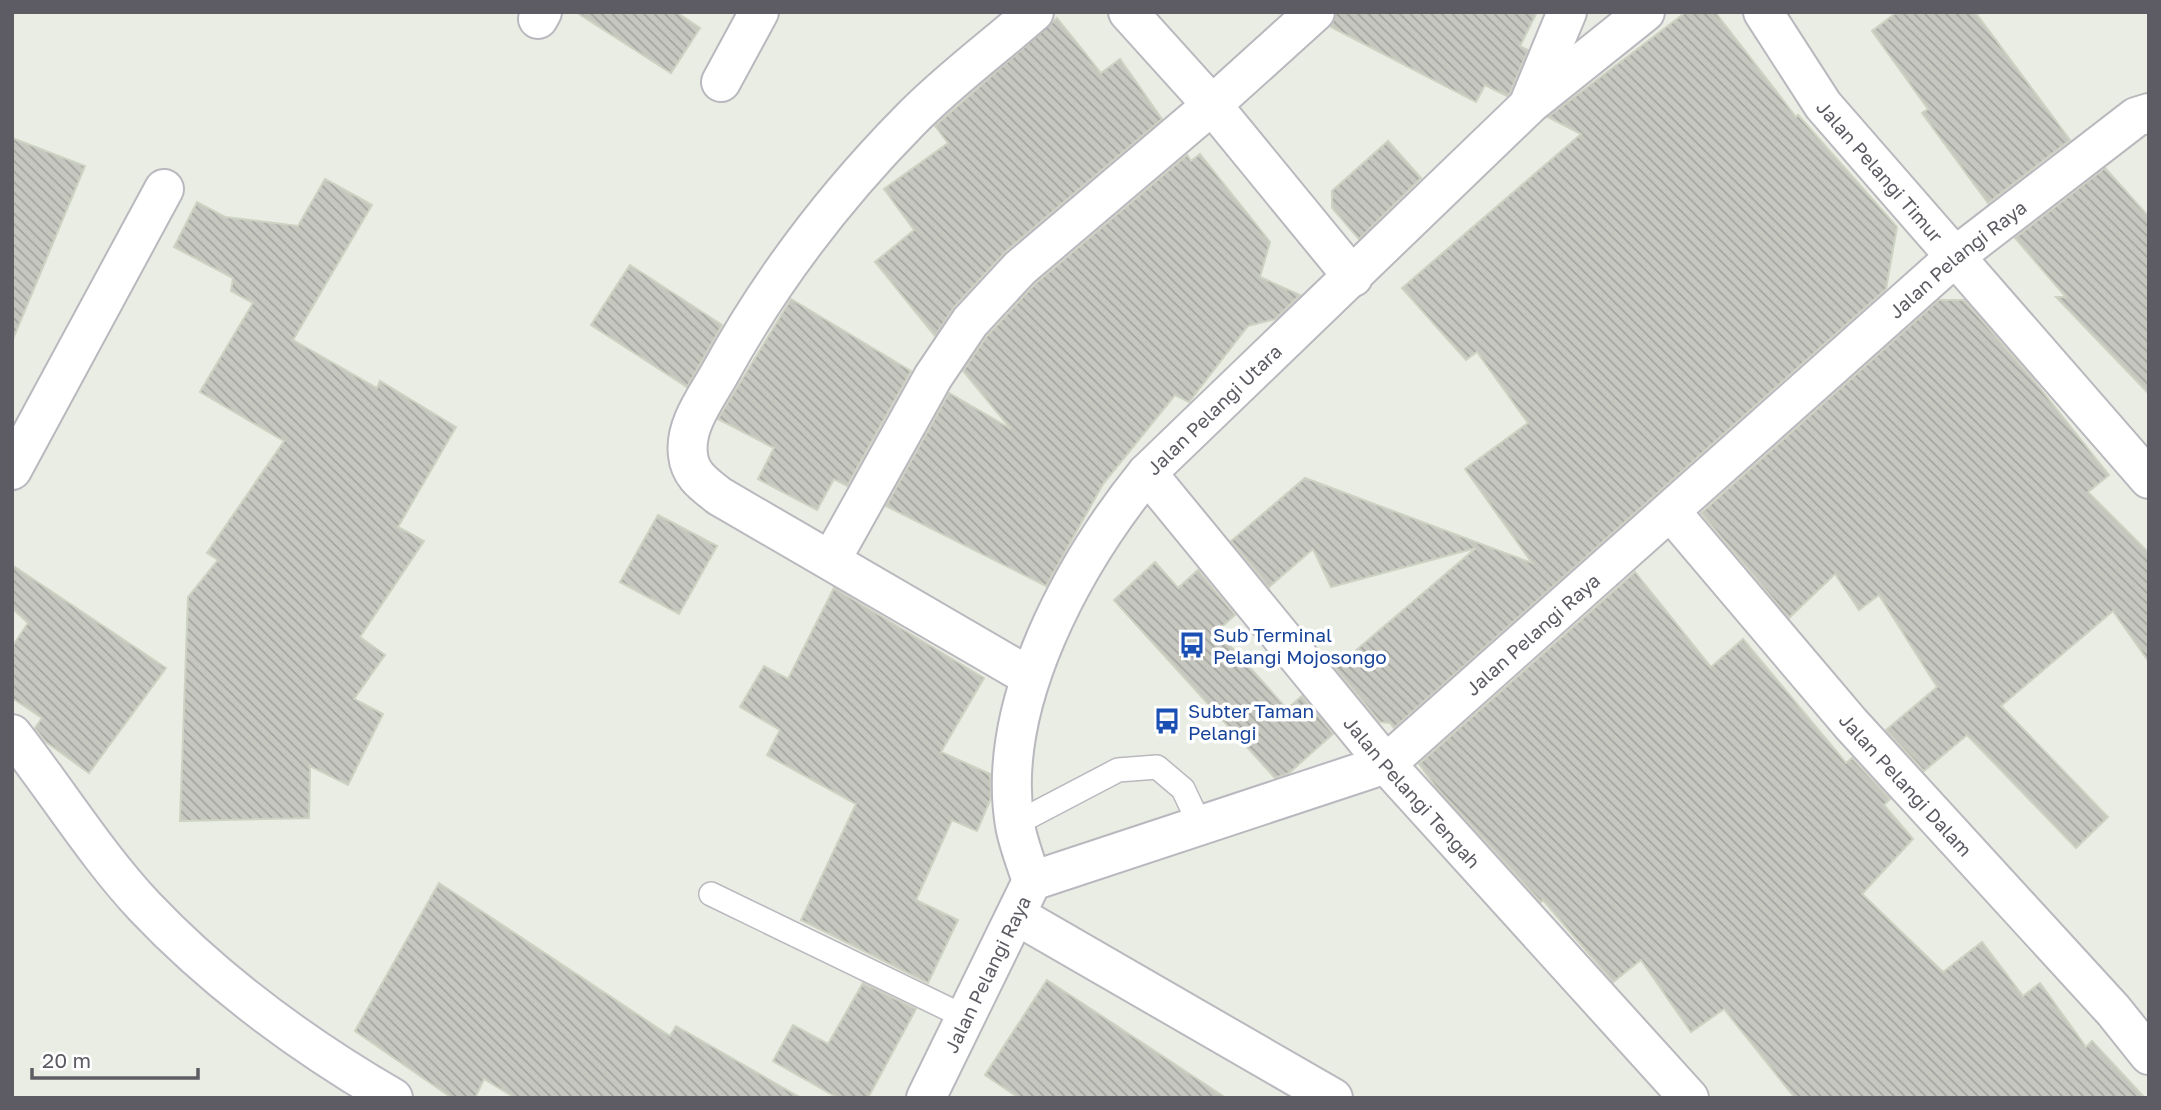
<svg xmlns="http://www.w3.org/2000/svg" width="2161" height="1110" font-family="'Golos Text',sans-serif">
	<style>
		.building { fill: url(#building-back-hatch); stroke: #cdd2c2; stroke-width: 2 }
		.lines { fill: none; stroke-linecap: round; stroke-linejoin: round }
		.lane-casing { stroke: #bab8bf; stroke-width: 26 }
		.street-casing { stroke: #bab8bf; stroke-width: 42 }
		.secondary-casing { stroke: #bbb9c1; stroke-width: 42 }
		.lane { stroke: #fff; stroke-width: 23 }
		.street { stroke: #fff; stroke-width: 38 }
		.secondary { stroke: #fff; stroke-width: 38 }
		.labels { text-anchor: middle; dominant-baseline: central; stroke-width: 7; stroke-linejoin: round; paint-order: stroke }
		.street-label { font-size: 19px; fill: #5d5b63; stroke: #fff }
		.transit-label { font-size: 19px; fill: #164399; stroke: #fff; text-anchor: start }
	</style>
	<defs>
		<pattern id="building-back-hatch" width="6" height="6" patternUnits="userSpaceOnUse" patternTransform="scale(1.75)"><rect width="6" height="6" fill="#c6c8c0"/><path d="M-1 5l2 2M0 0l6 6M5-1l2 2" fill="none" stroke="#a4a5a0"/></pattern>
	</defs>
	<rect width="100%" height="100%" fill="#e9ede3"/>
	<g class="building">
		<polygon points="576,12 676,12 700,28 671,73"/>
		<polygon points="1336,12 1537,12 1520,46 1528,50 1510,93 1507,96 1485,85 1476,102 1331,27"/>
		<polygon points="1686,12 1715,12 1796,117 1798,115 1897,227 1886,289 1394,728 1390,723 1380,722 1335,668 1476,548 1331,587 1313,549 1269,587 1231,541 1305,478 1532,563 1465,469 1528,423 1477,352 1466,360 1402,288 1581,134 1548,117"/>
		<polygon points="1897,12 1975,12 2070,140 1988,203 1922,113 1928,109 1872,31"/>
		<polygon points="1057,18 1101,73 1120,59 1162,119 1006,251 954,307 935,336 875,262 914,230 884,189 948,143 935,126"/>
		<polygon points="12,138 85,166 13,339 12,339"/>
		<polygon points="1388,141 1421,178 1359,239 1332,208 1332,191"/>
		<polygon points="1200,154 1270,242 1260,277 1300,295 1275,319 1248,326 1189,402 1175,395 1103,484 1046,586 886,506 949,393 1011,429 963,371 987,336 1035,284 1187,155 1191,161"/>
		<polygon points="2105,168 2149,217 2149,394 2056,297 2066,297 2015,238"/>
		<polygon points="325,179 372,205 293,340 377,388 380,381 456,427 398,527 424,541 360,637 385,655 354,699 383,714 348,785 310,766 309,818 180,821 188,597 218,560 207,553 284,441 200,392 253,303 231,291 233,278 174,247 197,202 225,217 298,226"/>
		<polygon points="630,265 722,325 687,387 591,325"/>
		<polygon points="791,299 911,371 847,486 834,479 817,510 758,479 774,448 718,419"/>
		<polygon points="1939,300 1964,300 2031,377 2109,475 2088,492 2149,553 2149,662 2113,611 2001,706 2108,817 2076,848 1967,735 1924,771 1886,730 1937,687 1879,595 1859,610 1835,574 1789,618 1701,513"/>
		<polygon points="658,515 717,546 679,614 620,582"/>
		<polygon points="1155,562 1178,588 1198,570 1235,615 1217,631 1287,709 1302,696 1333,734 1289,773 1275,778 1114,600"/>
		<polygon points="12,565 166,668 89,773 46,742 35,728 42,718 12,698 12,647 28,623 12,608"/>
		<polygon points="1635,572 1711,667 1743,639 1846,763 1852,758 1890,799 1884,805 1913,839 1862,894 1943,972 1982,942 2023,996 2040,983 2086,1047 2092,1041 2145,1098 1795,1098 1724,1009 1691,1032 1641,960 1613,982 1543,900 1541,902 1436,787 1419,764"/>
		<polygon points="834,588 984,678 941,752 990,774 991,798 977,831 952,820 916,900 958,920 928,983 801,920 856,804 767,755 780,730 740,707 764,666 788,679"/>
		<polygon points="439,883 670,1036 676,1026 801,1098 515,1098 484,1079 475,1098 452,1098 355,1031"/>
		<polygon points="1047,980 1226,1098 1019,1098 985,1075"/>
		<polygon points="863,983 916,1009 868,1098 838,1098 773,1061 793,1025 828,1044"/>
	</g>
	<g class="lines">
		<g class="lane-casing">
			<g id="lane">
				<polyline points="1015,824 1118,770 1157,767 1183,789 1200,825"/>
				<polyline points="711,894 965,1017"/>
			</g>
		</g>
		<g class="street-casing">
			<g id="street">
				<polyline points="1128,12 1212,105 1353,277"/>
				<path id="s1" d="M1763,12L1823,105L2149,479"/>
				<polyline points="538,19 542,12"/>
				<polyline points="721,82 759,12"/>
				<polyline points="1530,104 1645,12"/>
				<polyline points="12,470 164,189"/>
				<path id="s2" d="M1147,473L1386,764L1689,1098"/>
				<path id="s3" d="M1671,512L1851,724L2113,1010L2149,1055"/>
				<polyline points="831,560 933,377 970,322 1020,268 1212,105 1315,12"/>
				<path d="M1030,677L719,496C704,484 690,475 688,455C684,426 706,398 720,373C772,278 834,197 910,120C948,81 993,48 1034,12"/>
				<path id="s4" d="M1032,881C1026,863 1018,843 1015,825C995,704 1074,563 1147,473L1528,106L1567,12"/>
				<polyline points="1016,915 1333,1098"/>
				<path id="s5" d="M926,1098L1032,881L1386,764L1957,255L2136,117L2149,113"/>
			</g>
		</g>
		<g class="secondary-casing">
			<path id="secondary" d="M12,734C57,791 96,855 145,907C218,984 302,1045 393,1098"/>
		</g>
		<use href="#lane" class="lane"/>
		<use href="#street" class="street"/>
		<use href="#secondary" class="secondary"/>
	</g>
	<defs>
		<g id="bus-bare" transform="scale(2.1)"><path d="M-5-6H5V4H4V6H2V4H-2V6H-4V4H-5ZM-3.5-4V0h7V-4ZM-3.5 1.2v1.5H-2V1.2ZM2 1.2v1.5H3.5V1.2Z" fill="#1a4fb4" stroke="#fff" stroke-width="2.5" paint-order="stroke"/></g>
	</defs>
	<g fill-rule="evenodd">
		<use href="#bus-bare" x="1192" y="645"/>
		<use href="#bus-bare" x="1167" y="721"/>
	</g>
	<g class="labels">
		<g class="street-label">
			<text stroke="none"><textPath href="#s1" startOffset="198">Jalan Pelangi Timur</textPath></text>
			<text stroke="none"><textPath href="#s5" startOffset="1377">Jalan Pelangi Raya</textPath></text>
			<text stroke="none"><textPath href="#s4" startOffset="537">Jalan Pelangi Utara</textPath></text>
			<text stroke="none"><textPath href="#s5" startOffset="810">Jalan Pelangi Raya</textPath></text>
			<text stroke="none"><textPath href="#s3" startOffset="360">Jalan Pelangi Dalam</textPath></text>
			<text stroke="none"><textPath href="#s2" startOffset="415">Jalan Pelangi Tengah</textPath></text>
			<text stroke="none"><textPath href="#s5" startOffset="138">Jalan Pelangi Raya</textPath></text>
		</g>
		<g class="transit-label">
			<text x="1213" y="634">Sub Terminal<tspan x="1213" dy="22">Pelangi Mojosongo</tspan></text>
			<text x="1188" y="710">Subter Taman<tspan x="1188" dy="22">Pelangi</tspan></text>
		</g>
	</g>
	<rect width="2161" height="1110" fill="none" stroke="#5d5b63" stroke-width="28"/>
	<path d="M32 1068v10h166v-10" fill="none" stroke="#5d5b63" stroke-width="3.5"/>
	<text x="42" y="1068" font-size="21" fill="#5d5b63" stroke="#ffffff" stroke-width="5" paint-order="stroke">20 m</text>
</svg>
